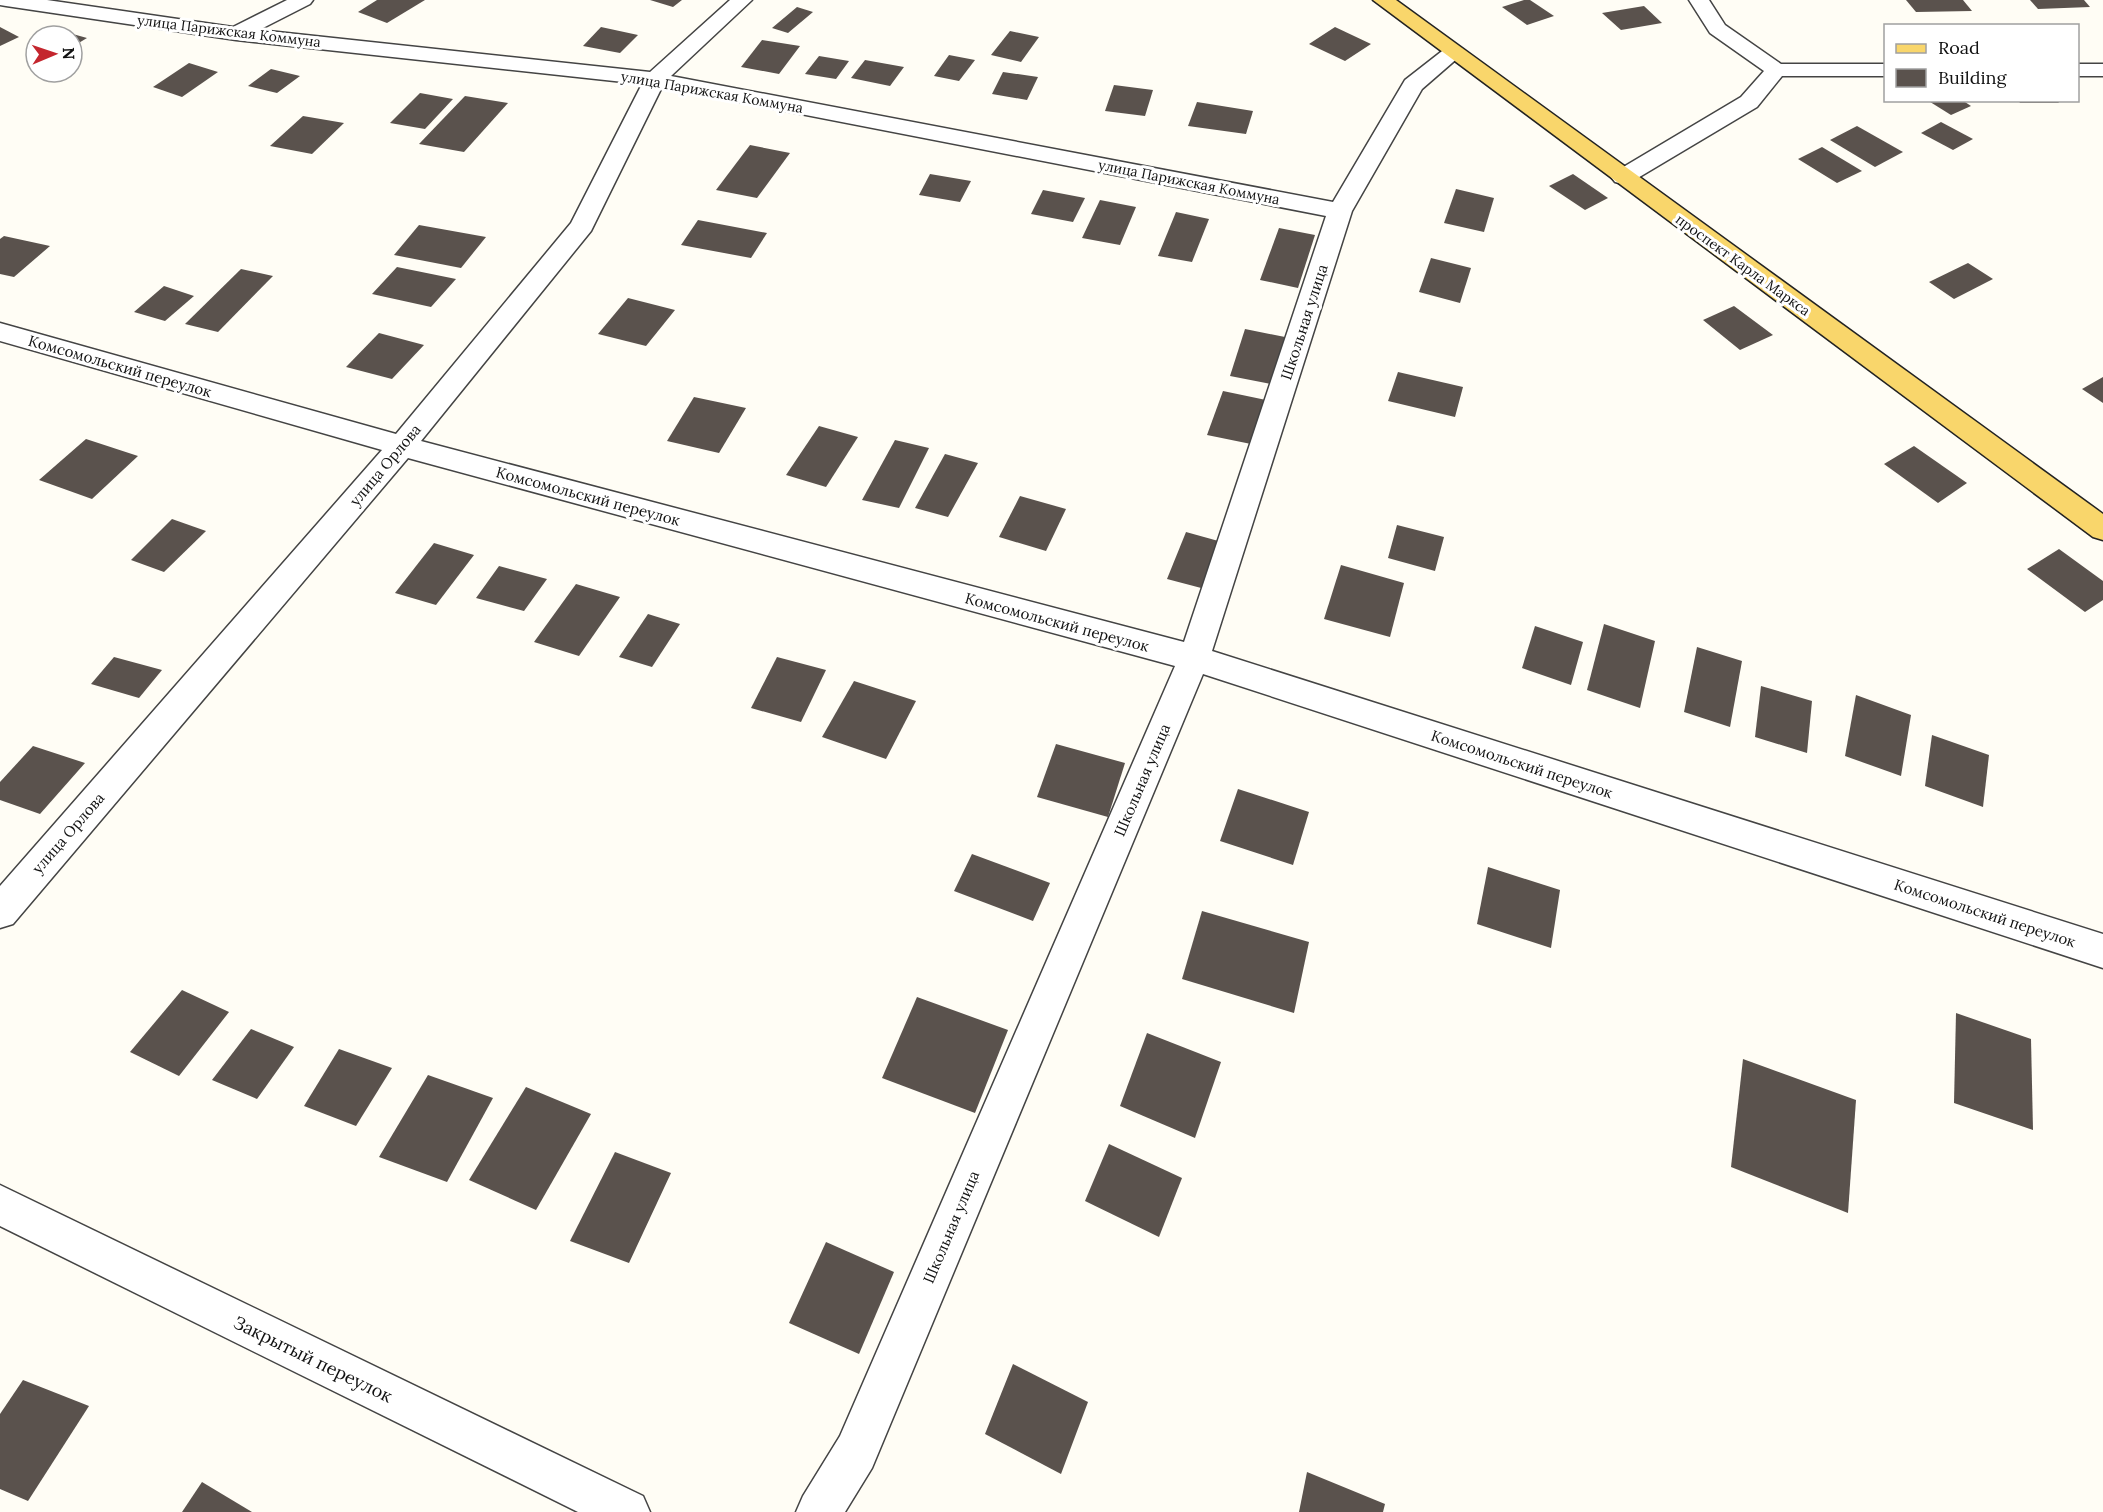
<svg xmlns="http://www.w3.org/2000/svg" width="2103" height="1512" font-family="Lora,serif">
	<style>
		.building { fill: #5a524d }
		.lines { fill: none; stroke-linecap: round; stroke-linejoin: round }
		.minor-casing { stroke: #444; stroke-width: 3 }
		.major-casing { stroke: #222; stroke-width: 3 }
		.minor { fill: #fff; fill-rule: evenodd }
		.major { fill: #f9d66b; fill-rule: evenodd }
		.labels { text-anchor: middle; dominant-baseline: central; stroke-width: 6; stroke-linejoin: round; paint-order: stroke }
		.far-street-label { font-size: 14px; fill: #111; stroke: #fff }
		.street-label { font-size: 15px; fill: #111; stroke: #fff }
		.near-street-label { font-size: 18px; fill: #111; stroke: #fff }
	</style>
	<rect width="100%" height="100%" fill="#fffdf5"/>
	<g class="building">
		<polygon points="377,0 425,0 387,23 358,12"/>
		<polygon points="650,0 682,0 673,7"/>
		<polygon points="1524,0 1530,0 1554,16 1527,25 1502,7"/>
		<polygon points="1906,0 1963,0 1972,11 1916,12"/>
		<polygon points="2030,0 2084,0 2090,7 2038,9"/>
		<polygon points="1644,6 1662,23 1621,30 1602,13"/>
		<polygon points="797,7 813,12 788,33 772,28"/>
		<polygon points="0,27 19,37 0,46"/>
		<polygon points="601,27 638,35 620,53 583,46"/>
		<polygon points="1335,27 1371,44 1345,61 1309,44"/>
		<polygon points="62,31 87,38 72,47 72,36 54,36"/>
		<polygon points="1010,31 1039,37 1021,62 991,55"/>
		<polygon points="762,40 800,46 779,74 741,67"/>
		<polygon points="949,55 975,60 959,81 934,76"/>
		<polygon points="819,56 849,61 836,79 805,74"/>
		<polygon points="865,60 904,67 890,86 851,78"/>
		<polygon points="189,63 218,72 182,97 153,87"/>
		<polygon points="271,69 300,76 277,93 248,86"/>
		<polygon points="1003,72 1038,77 1027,100 992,94"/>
		<polygon points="1114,85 1153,90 1145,116 1105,111"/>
		<polygon points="420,93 453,99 425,129 390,123"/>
		<polygon points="465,96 508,103 464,152 419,144"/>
		<polygon points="1927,100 1962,100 1971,106 1951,115"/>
		<polygon points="2018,100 2057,100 2059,103 2020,103"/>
		<polygon points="1197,102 1253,111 1246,134 1188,126"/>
		<polygon points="303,116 344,123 312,154 270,146"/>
		<polygon points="1941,122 1973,139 1953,150 1921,133"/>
		<polygon points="1857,126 1903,152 1875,167 1830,140"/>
		<polygon points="750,145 790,153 757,198 716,190"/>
		<polygon points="1822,147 1862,171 1837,183 1798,159"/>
		<polygon points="930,174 971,181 960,202 919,195"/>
		<polygon points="1573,174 1608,198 1585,210 1549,186"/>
		<polygon points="1456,189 1494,198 1484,232 1444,223"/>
		<polygon points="1043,190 1085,198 1073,222 1031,214"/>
		<polygon points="1100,200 1136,207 1120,245 1082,238"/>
		<polygon points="1176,212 1209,219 1192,262 1158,256"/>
		<polygon points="698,220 767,233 751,258 681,245"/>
		<polygon points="419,225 486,237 461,268 394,255"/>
		<polygon points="1279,228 1315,235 1298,288 1260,280"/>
		<polygon points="4,236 50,246 14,277 0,274 0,239"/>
		<polygon points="1431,258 1471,268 1460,303 1419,292"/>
		<polygon points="1968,263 1993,279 1954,299 1929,282"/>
		<polygon points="397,267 456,279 431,307 372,294"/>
		<polygon points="241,269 273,276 218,332 185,324"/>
		<polygon points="164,286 194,296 165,321 134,312"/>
		<polygon points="628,298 675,310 646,346 598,334"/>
		<polygon points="1734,306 1773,335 1740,350 1703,320"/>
		<polygon points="1245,329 1285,337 1271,384 1230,376"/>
		<polygon points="379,333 424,345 392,379 346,367"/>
		<polygon points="1398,372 1463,387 1455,417 1388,401"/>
		<polygon points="2103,377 2103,403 2082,389"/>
		<polygon points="1223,391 1266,400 1251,444 1207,435"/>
		<polygon points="694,397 746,408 719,453 667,441"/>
		<polygon points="819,426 858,437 826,487 786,475"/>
		<polygon points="86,439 138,456 92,499 39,480"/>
		<polygon points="895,440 929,448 899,508 862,500"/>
		<polygon points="1914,446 1967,483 1938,503 1884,464"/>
		<polygon points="945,454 978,463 948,517 915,508"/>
		<polygon points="1020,496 1066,509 1046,551 999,537"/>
		<polygon points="172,519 206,531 164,572 131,560"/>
		<polygon points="1397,525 1444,537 1435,571 1388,558"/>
		<polygon points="1186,532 1222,542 1205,589 1167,579"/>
		<polygon points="434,543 474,555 436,605 395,593"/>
		<polygon points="2059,549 2103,581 2103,600 2085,612 2027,569"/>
		<polygon points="1341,565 1404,583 1390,637 1324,619"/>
		<polygon points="499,566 547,579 524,611 476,598"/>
		<polygon points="576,584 620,597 579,656 534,642"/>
		<polygon points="648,614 680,624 652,667 619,657"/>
		<polygon points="1604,624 1655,641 1640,708 1587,690"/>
		<polygon points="1535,626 1583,642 1571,685 1522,668"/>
		<polygon points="1697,647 1742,661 1730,727 1684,712"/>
		<polygon points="114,657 162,670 139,698 91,684"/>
		<polygon points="777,657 826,670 801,722 751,708"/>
		<polygon points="854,681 916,701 886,759 822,737"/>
		<polygon points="1761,686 1812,701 1807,753 1755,737"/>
		<polygon points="1856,695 1911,715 1901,776 1845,756"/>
		<polygon points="1932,735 1989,755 1983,807 1925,786"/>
		<polygon points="1056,744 1125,763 1108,817 1037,797"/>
		<polygon points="33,746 85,763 40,814 0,800 0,782"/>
		<polygon points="1238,789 1309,812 1293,865 1220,841"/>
		<polygon points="972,854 1050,883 1033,921 954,891"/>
		<polygon points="1488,867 1560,890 1551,948 1477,924"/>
		<polygon points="1202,911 1309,942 1294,1013 1182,979"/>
		<polygon points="182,990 229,1012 179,1076 130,1052"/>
		<polygon points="917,997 1008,1030 975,1113 882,1078"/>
		<polygon points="1956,1013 2031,1039 2033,1130 1954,1103"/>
		<polygon points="251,1029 294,1047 257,1099 212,1080"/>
		<polygon points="1147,1033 1221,1062 1195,1138 1120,1106"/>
		<polygon points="339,1049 392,1068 356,1126 304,1106"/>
		<polygon points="1743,1059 1856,1100 1848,1213 1731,1167"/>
		<polygon points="428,1075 493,1098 447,1182 379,1157"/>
		<polygon points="526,1087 591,1114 536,1210 469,1180"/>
		<polygon points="1109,1144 1182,1178 1159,1237 1085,1201"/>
		<polygon points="615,1152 671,1173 629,1263 570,1241"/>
		<polygon points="826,1242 894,1272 859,1354 789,1323"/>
		<polygon points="1013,1364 1088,1402 1061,1474 985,1434"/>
		<polygon points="23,1380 89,1406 28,1501 0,1489 0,1414"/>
		<polygon points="1307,1472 1385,1504 1383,1512 1299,1512"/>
		<polygon points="202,1482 252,1512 182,1512"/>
	</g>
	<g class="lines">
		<g class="minor-casing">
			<g id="minor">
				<path d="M0,0H47L233,27L287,0H313L310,4L259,30L650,72L730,0H752L671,76L1333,202L1405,80L1446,48L1453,46L1460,48L1464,52L1460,56L1422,89L1352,211L1212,651L2103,934V968L1203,674L872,1468L845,1512H796L803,1496L840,1436L1175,666L408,458L13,924L0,928V886L382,450L0,341V323L396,434L571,223L642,84L236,40L6,6L0,5ZM662,87L1326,216L1184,642L421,441L591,231Z"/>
				<polygon points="1689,0 1709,0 1725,25 1781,64 1886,64 1886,76 1782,76 1757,107 1631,182 1623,184 1615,182 1611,177 1615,172 1741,97 1764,71 1710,33"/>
				<rect x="2078" y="64" width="25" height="12"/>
				<polygon points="0,1185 643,1496 650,1512 578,1512 0,1226"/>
			</g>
		</g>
		<g class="major-casing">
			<polygon id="major" points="1373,0 1396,0 2103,514 2103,540 2093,537"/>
		</g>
		<use href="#minor" class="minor"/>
		<use href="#major" class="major"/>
	</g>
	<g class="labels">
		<g class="far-street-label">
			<text transform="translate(229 31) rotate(7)">улица Парижская Коммуна</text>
			<text transform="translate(712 92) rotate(10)">улица Парижская Коммуна</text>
			<text transform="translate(1189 182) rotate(11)">улица Парижская Коммуна</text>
			<text transform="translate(1743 265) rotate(36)">проспект Карла Маркса</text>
		</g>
		<g class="street-label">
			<text transform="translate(1304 322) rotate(-72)">Школьная улица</text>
			<text transform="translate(120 366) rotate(16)">Комсомольский переулок</text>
			<text transform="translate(385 465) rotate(-50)">улица Орлова</text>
			<text transform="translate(588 496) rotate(15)">Комсомольский переулок</text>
			<text transform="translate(1057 622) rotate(15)">Комсомольский переулок</text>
			<text transform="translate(1522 764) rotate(18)">Комсомольский переулок</text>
			<text transform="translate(1142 780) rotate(-67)">Школьная улица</text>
			<text transform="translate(68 833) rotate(-49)">улица Орлова</text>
			<text transform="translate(1985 913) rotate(18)">Комсомольский переулок</text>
			<text transform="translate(951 1227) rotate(-67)">Школьная улица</text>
		</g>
		<g class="near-street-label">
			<text transform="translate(313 1359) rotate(26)">Закрытый переулок</text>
		</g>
	</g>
	<rect x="1884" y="24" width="195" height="78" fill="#ffffff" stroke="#a0a0a0" stroke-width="1.5"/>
	<rect x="1896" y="44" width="30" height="9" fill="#f9d66b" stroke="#a0a0a0" stroke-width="1.5"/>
	<text x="1938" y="54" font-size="18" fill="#111111">Road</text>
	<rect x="1896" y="69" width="30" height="18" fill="#5a524d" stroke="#a0a0a0" stroke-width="1.5"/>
	<text x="1938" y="84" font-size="18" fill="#111111">Building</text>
	<g transform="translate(54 54) rotate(88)"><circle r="28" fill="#ffffff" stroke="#a0a0a0" stroke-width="1.5"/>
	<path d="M0-4.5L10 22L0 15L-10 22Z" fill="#c4262e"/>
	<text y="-9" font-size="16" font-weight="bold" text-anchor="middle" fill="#111111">N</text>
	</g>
</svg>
